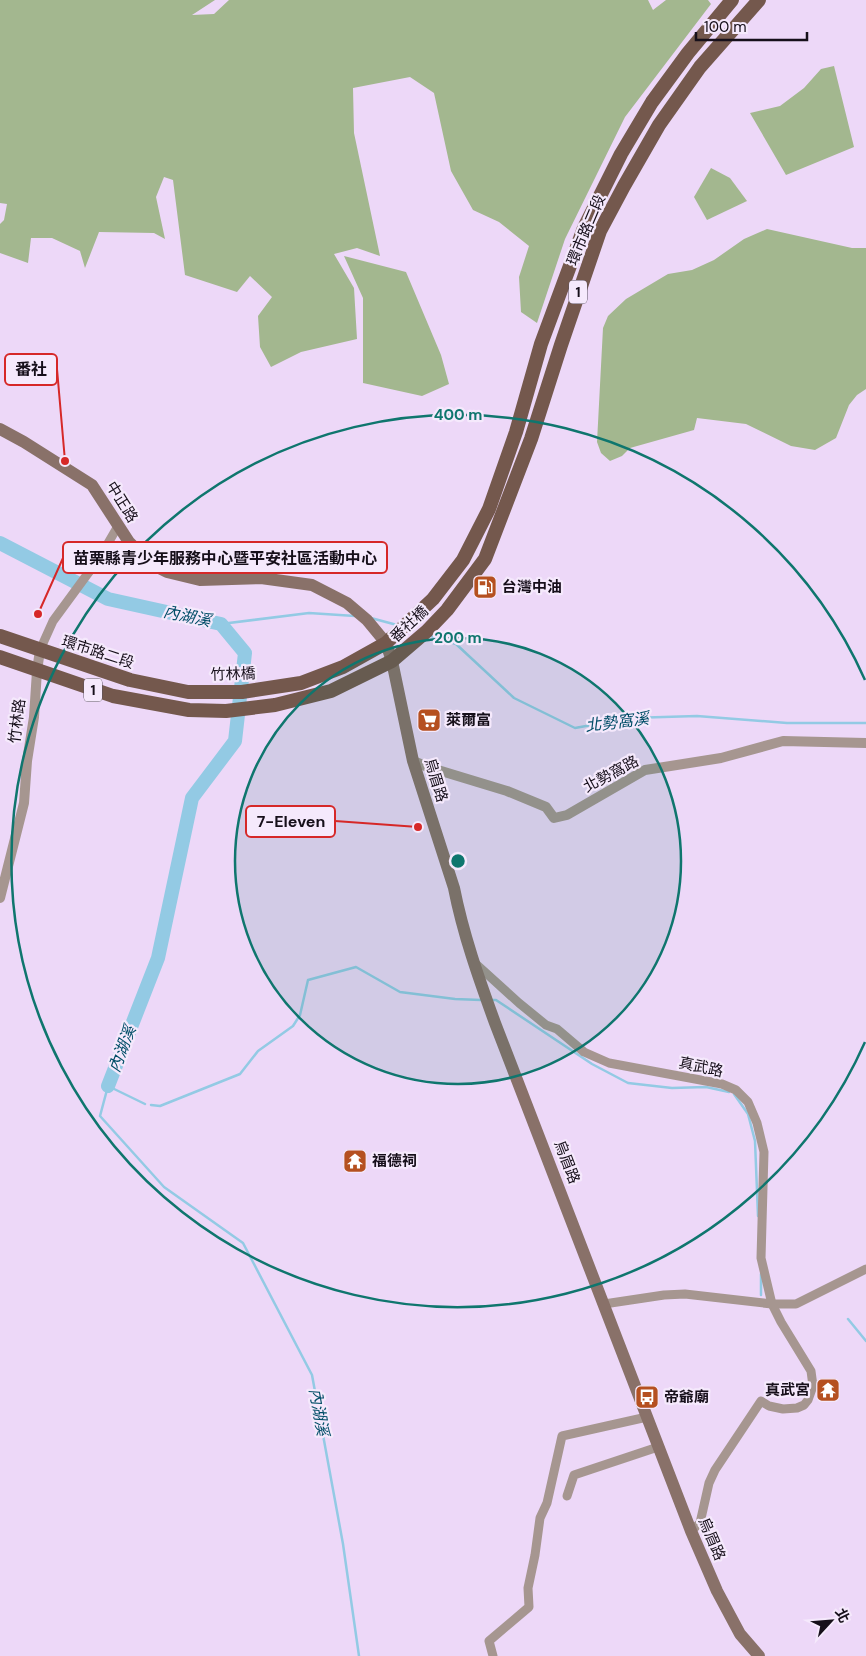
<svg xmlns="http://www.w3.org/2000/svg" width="866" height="1656" font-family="'DM Sans','Noto Sans TC',sans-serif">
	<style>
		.green { fill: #a3b78f }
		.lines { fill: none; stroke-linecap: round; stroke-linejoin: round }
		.stream { stroke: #93cae4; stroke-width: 2.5 }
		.river { stroke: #93cae4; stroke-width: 14 }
		.minor { stroke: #a69690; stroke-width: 9 }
		.tertiary { stroke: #a69690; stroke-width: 10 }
		.secondary { stroke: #897169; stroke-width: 12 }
		.primary { stroke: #74584d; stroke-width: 14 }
		.ring { fill: none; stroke: #0f766e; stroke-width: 2.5 }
		.labels { text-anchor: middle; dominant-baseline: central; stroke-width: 4.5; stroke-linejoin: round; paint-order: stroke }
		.shield { fill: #f5e9fc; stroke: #59505e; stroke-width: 1 }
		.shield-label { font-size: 14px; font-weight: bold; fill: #160f1a }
		.street-label { font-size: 15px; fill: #160f1a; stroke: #f5e9fc }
		.poi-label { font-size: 15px; font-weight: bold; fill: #160f1a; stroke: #f5e9fc; text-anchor: start }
		.water-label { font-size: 16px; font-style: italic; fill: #004d67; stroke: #f5e9fc }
		.centre { fill: #0f766e; stroke: #f5e9fc; stroke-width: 2.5 }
		.ring-label { font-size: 15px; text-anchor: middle; font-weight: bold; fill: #0f766e; stroke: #f5e9fc; stroke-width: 4.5; stroke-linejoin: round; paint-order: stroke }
		.leader { fill: none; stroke: #d62828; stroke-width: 2 }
		.callout-dot { fill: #d62828; stroke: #f5e9fc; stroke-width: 2 }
		.callout { fill: #f5e9fc; stroke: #d62828; stroke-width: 2 }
		.callout-label { font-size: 16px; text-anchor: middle; font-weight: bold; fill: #160f1a }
	</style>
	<rect width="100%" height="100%" fill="#edd8f8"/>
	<g class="green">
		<polygon points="0,0 215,0 192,15 214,14 229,0 648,0 653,10 666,0 708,0 711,4 625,117 565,239 537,323 521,312 519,277 529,246 499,222 473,210 451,171 434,93 410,77 353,88 354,133 380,256 357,248 334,254 354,288 357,339 301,352 271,367 260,347 258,316 272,297 250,276 237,292 185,275 173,180 164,177 156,197 165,239 154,233 99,232 85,268 80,251 52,238 31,238 28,263 0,253 0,224 4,220 7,204 0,203"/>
		<polygon points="834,66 854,147 786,175 750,113 780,106 804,88 821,69"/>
		<polygon points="711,168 730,178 747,201 707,220 694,197"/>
		<polygon points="767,229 852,248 866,248 866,389 857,395 849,405 836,438 815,450 791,446 746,424 697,418 694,430 630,448 622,456 610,461 601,453 597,442 603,328 608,316 626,299 668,274 692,270 714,260 744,239"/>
		<polygon points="344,256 406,272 441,355 449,384 422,396 363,383 363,298"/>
	</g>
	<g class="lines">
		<g class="stream">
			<polyline points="371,618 397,625"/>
			<polyline points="221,624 309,613 355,616"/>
			<polyline points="431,636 456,644 514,698 575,728 630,718 697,716 787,723 866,723"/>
			<polyline points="492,1000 496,1000 592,1064 628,1083 672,1088 706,1087 729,1092"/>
			<polyline points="734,1094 748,1114 755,1141 758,1216"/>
			<polyline points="145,1104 108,1086 100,1116 164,1187 243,1243 312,1375 343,1544 359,1656"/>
			<polyline points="151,1105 160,1106 240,1074 258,1051 293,1026 300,1015 308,980 356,967 400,992 455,999 481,1000"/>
			<polyline points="761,1274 761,1295"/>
			<polyline points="848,1319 866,1341"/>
		</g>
		<polyline class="river" points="0,543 108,599 221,624 245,653 235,741 192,798 158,958 108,1086"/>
		<g class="minor">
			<polyline points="40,650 53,621 100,557 118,526"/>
			<polyline points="476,964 519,1003 546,1025 557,1029 584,1052 609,1063 722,1084 736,1090 748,1102 757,1123 764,1152 761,1258 772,1304 781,1322 811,1371 813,1386 808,1400 804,1405 797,1408 783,1409 769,1406 761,1401 715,1470 709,1483 700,1523 691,1531"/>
			<polyline points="604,1304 664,1295 685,1294 772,1304 796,1304 866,1269"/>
			<polyline points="567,1496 574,1475 658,1447"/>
			<polyline points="493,1656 489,1641 529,1607 528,1588 535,1555 540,1518 547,1503 562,1436 647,1417"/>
		</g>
		<g class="tertiary">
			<polyline points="413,761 428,767 507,791 546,807 554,818 567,815 645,770 721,758 783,741 866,743"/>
			<polyline points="0,898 24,803 27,761 34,717 37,671 40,650"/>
		</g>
		<path class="secondary" d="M0,429L24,442L92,485L129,542L151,564L167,572L200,580L261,578L312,585L347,603L367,620L386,643L392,661L413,761L454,888C463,934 479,979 495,1023L691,1531L717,1591L740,1634L759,1656"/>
		<g class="primary">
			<polyline points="0,636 130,680 188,692 242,692 301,683 343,667 386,643 433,599 463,560 489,509 516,432 541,344 584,228 621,154 652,102 688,53 732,0"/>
			<polyline points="0,657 113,696 189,710 226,711 275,705 331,691 392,661 427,631 447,610 485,559 531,439 561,345 600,231 624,186 659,125 700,67 759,0"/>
		</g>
	</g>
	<circle cx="458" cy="861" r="223" fill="#0f766e" fill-opacity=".12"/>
	<g class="ring">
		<circle cx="458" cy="861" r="223"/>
		<path d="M865 1042A446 446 0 1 1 865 680"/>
	</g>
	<defs>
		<g id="fuel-square" transform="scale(1.25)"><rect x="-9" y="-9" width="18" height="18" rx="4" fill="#b55020" stroke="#f5e9fc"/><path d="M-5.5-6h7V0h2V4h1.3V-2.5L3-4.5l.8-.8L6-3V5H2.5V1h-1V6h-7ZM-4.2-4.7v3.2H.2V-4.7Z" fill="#fff"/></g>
		<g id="supermarket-square" transform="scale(1.25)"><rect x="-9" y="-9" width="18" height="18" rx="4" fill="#b55020" stroke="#f5e9fc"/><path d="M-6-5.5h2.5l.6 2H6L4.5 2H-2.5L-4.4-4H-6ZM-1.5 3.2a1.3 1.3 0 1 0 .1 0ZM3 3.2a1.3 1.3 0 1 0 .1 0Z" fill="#fff"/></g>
		<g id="temple-square" transform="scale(1.25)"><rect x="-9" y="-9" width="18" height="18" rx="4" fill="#b55020" stroke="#f5e9fc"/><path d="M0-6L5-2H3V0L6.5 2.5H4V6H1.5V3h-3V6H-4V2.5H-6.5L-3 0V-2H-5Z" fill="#fff"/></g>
		<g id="bus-square" transform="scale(1.25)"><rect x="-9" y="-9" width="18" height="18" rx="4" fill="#b55020" stroke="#f5e9fc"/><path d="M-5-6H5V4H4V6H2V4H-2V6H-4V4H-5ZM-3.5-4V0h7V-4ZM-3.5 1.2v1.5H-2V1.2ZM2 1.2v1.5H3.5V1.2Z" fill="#fff"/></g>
	</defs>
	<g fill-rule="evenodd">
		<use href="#fuel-square" x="485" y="587"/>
		<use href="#supermarket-square" x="429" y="720"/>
		<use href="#temple-square" x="355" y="1161"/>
		<use href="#temple-square" x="828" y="1390"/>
		<use href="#bus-square" x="647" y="1397"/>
	</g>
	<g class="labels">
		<g class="shield">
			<rect x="569" y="280.5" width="18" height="23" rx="4"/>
			<rect x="84" y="678.5" width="18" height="23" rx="4"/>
		</g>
		<g class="shield-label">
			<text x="578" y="292">1</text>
			<text x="93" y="690">1</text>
		</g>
		<g class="street-label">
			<text transform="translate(586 230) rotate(-67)">環市路二段</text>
			<text transform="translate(122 502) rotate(58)">中正路</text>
			<text transform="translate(409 624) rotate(-43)">番社橋</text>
			<text transform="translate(98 652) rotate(18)">環市路二段</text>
			<text transform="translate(233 674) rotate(-2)">竹林橋</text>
			<text transform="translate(17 721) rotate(-83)">竹林路</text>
			<text transform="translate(611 774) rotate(-28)">北勢窩路</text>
			<text transform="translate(436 780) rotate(73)">烏眉路</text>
			<text transform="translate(701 1067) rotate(12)">真武路</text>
			<text transform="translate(567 1162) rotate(69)">烏眉路</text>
			<text transform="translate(712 1539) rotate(67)">烏眉路</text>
		</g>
		<g class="poi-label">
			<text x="502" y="587">台灣中油</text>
			<text x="446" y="720">萊爾富</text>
			<text x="372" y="1161">福德祠</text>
			<text x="810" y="1390" text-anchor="end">真武宮</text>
			<text x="664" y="1397">帝爺廟</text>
		</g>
		<g class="water-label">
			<text transform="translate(187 616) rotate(12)">內湖溪</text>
			<text transform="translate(617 722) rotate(-7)">北勢窩溪</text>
			<text transform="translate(122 1049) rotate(-69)">內湖溪</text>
			<text transform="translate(319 1412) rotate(80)">內湖溪</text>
		</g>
	</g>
	<circle cx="458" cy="861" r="8" class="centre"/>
	<g class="ring-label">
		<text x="458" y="420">400 m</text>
		<text x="458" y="643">200 m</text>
	</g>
	<path class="leader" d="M65 461L57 369M38 614L63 558M418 827L335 821"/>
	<g class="callout-dot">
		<circle cx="65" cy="461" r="5"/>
		<circle cx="38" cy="614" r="5"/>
		<circle cx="418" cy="827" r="5"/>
	</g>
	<g class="callout">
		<rect x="5" y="354" width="52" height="31" rx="5"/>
		<rect x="63" y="542" width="324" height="31" rx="5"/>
		<rect x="246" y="806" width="89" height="31" rx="5"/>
	</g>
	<g class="callout-label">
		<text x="31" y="375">番社</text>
		<text x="225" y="564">苗栗縣青少年服務中心暨平安社區活動中心</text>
		<text x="291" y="827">7-Eleven</text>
	</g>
	<g transform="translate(831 1621) rotate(64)" stroke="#f5e9fc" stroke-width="4" paint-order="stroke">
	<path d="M0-4L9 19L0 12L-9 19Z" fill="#160f1a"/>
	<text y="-8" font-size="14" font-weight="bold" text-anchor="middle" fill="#160f1a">北</text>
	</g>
	<path d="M696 32v8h111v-8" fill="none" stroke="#160f1a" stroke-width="2.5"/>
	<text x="704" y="32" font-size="15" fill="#160f1a" stroke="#f5e9fc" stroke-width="4" paint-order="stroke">100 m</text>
</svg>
